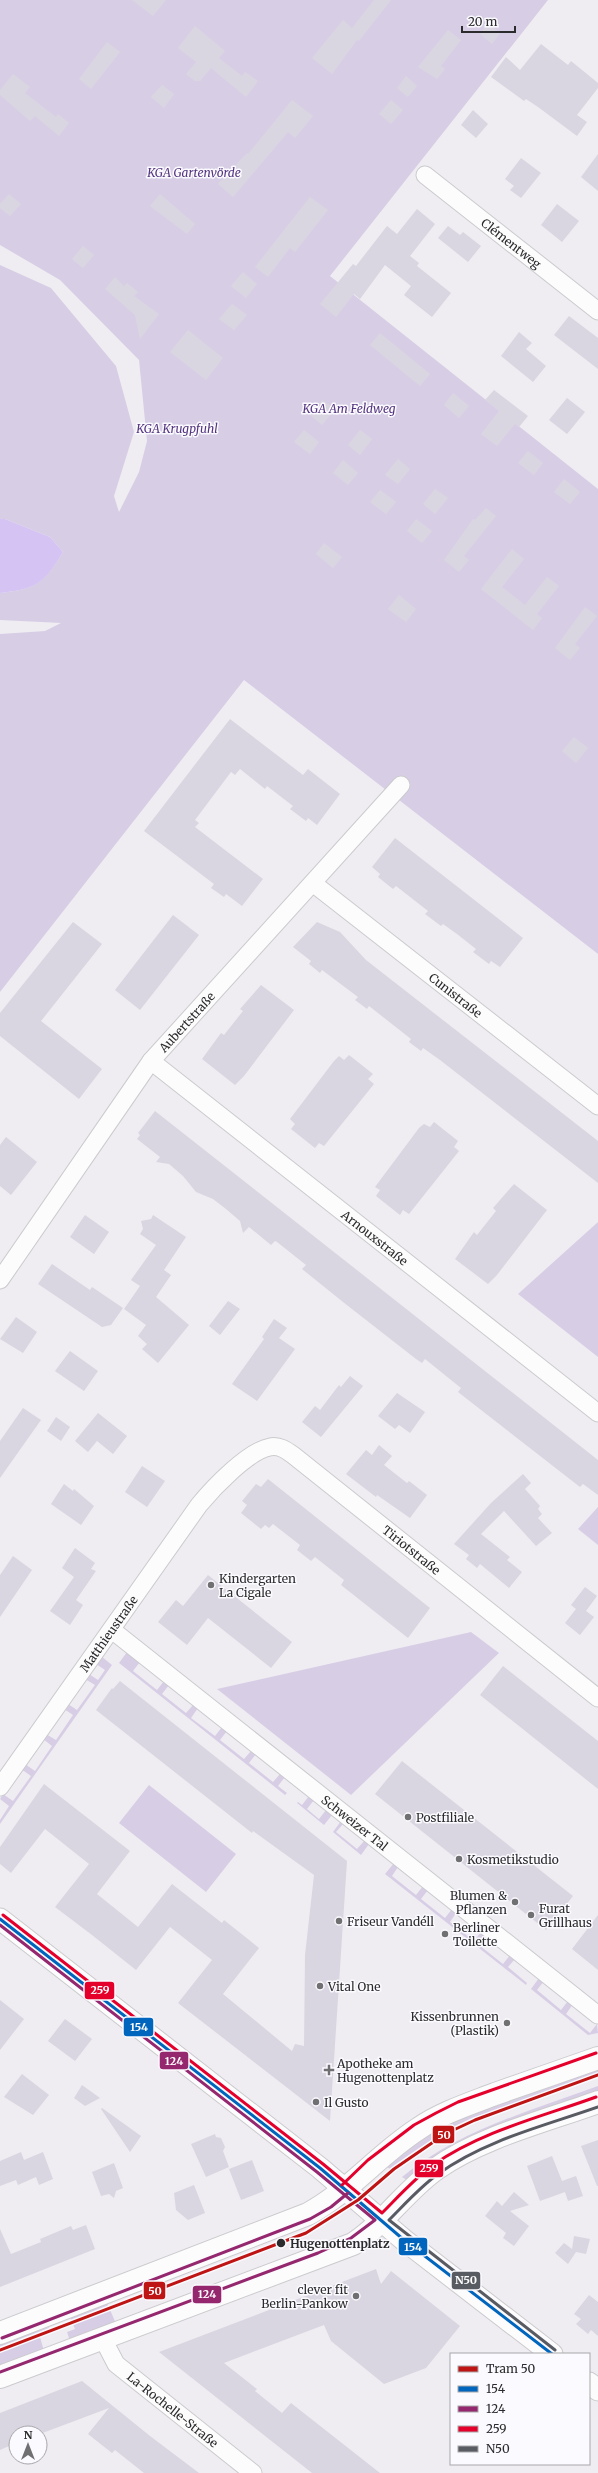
<svg xmlns="http://www.w3.org/2000/svg" width="598" height="2473" font-family="Merriweather,serif">
	<style>
		.green { fill: #d7cee6 }
		.water { fill: #d5c4f3 }
		.building { fill: #dad6e1 }
		.lines { fill: none; stroke-linecap: round; stroke-linejoin: round }
		.minor-casing { stroke: #cbcacd; stroke-width: 19 }
		.tertiary-casing { stroke: #cbcacd; stroke-width: 23 }
		.secondary-casing { stroke: #cbcacd; stroke-width: 24 }
		.minor { stroke: #fdfcfd; stroke-width: 17 }
		.tertiary { stroke: #fdfcfd; stroke-width: 21 }
		.secondary { stroke: #fdfcfd; stroke-width: 22 }
		.bus-1-casing { stroke: #fbfafe; stroke-width: 6 }
		.bus-2-casing { stroke: #fbfafe; stroke-width: 6 }
		.bus-3-casing { stroke: #fbfafe; stroke-width: 6 }
		.bus-4-casing { stroke: #fbfafe; stroke-width: 6 }
		.bus-1 { stroke: #0065bd; stroke-width: 3 }
		.bus-2 { stroke: #95276e; stroke-width: 3 }
		.bus-3 { stroke: #e4002b; stroke-width: 3 }
		.bus-4 { stroke: #595b62; stroke-width: 3 }
		.tram-1-casing { stroke: #fbfafe; stroke-width: 6 }
		.tram-1 { stroke: #be1414; stroke-width: 3 }
		.poi-dot { fill: #706f72; stroke: #fbfafe; stroke-width: 1.5 }
		.stop-dot { fill: #2b2b2d; stroke: #fbfafe; stroke-width: 1.5 }
		.labels { text-anchor: middle; dominant-baseline: central; stroke-width: 3; stroke-linejoin: round; paint-order: stroke }
		.park-label { font-size: 12px; font-style: italic; fill: #53347f; stroke: #fbfafe }
		.street-label { font-size: 12px; fill: #2b2b2d; stroke: #fbfafe }
		.poi-label { font-size: 12px; fill: #2b2b2d; stroke: #fbfafe; text-anchor: start }
		.stop-label { font-size: 12px; font-weight: bold; fill: #2b2b2d; stroke: #fbfafe; text-anchor: start }
		.line-badge { stroke: #fbfafe; stroke-width: 1.5 }
		.badge-label { font-size: 11px; text-anchor: middle; font-weight: bold; fill: #fff }
	</style>
	<rect width="100%" height="100%" fill="#efedf2"/>
	<g class="green">
		<path d="M0,0H548L330,276L598,489V954L244,680L0,992V634L45,631L61,623L0,620V593C37,589 43,583 63,552L50,537L5,519H0V265L51,288L116,366L134,432L114,496L119,512L139,472L147,441L139,360L60,280L0,245Z"/>
		<polygon points="598,1222 598,1357 518,1294"/>
		<polygon points="598,1507 598,1545 578,1529"/>
		<polygon points="471,1632 499,1653 351,1795 217,1689"/>
		<polygon points="127,1652 140,1662 133,1671 157,1690 164,1681 169,1685 162,1694 186,1713 193,1705 198,1708 191,1718 215,1736 222,1727 227,1731 220,1740 244,1759 251,1751 256,1754 249,1763 273,1782 280,1774 285,1777 278,1786 287,1793 285,1795 119,1663"/>
		<polygon points="101,1656 112,1665 0,1824 0,1820 9,1806 0,1799 3,1794 13,1801 31,1776 21,1769 25,1764 35,1771 52,1746 43,1739 46,1734 56,1740 73,1715 64,1709 68,1704 77,1710 95,1685 85,1679 89,1674 98,1680 105,1670 96,1664"/>
		<polygon points="149,1785 236,1854 206,1892 119,1823"/>
		<polygon points="309,1796 314,1800 307,1809 319,1819 326,1810 332,1815 324,1825 297,1803 298,1802 302,1805"/>
		<polygon points="341,1821 344,1823 336,1832 357,1849 365,1840 369,1844 361,1855 333,1832"/>
		<polygon points="394,1863 398,1867 392,1876 416,1895 423,1886 428,1890 421,1899 445,1918 452,1909 456,1913 450,1922 474,1941 481,1932 486,1936 479,1945 503,1964 510,1955 515,1959 508,1967 527,1983 526,1985 385,1874"/>
		<polygon points="539,1978 544,1981 537,1990 561,2010 568,2001 573,2004 566,2014 590,2033 597,2024 598,2033 588,2035 531,1989"/>
		<path d="M598,2068V2073C526,2100 450,2121 390,2169L383,2164L444,2122Z"/>
		<path d="M598,2086V2094L410,2182L402,2177C459,2130 530,2111 598,2086Z"/>
		<polygon points="105,2298 117,2326 71,2344 67,2332 75,2329 68,2313"/>
		<polygon points="36,2325 38,2331 49,2327 51,2332 40,2337 44,2351 0,2371 0,2339"/>
	</g>
	<path class="water" d="M0,519H5L50,537L63,552C44,583 37,589 0,593Z"/>
	<g class="building">
		<polygon points="132,0 166,0 153,16"/>
		<polygon points="374,0 391,0 359,41 357,40 332,74 312,58 343,20 352,28"/>
		<polygon points="488,23 500,33 492,44 480,34"/>
		<polygon points="195,26 225,51 219,58 242,76 245,72 258,81 246,97 211,68 200,81 195,81 186,74 196,62 178,48"/>
		<polygon points="448,30 461,40 441,66 445,69 437,79 418,67"/>
		<polygon points="107,42 120,52 91,89 79,79"/>
		<polygon points="541,44 568,65 571,61 598,83 598,88 577,115 587,122 577,136 538,107 526,99 524,101 491,77 506,57 520,70"/>
		<polygon points="13,74 30,87 25,93 56,117 58,114 69,123 59,136 35,116 30,121 0,95 0,90"/>
		<polygon points="406,76 417,86 408,97 397,88"/>
		<polygon points="162,85 174,94 164,108 151,97"/>
		<polygon points="292,100 313,116 295,138 288,132 233,197 218,184 247,153 248,154"/>
		<polygon points="391,100 403,110 391,124 379,114"/>
		<polygon points="473,110 488,124 476,138 461,125"/>
		<polygon points="598,154 598,191 581,177"/>
		<polygon points="521,158 541,173 521,198 510,190 514,186 505,179"/>
		<polygon points="9,194 21,204 10,216 0,208 0,204"/>
		<polygon points="160,194 195,224 187,234 150,206"/>
		<polygon points="310,197 328,210 295,252 290,248 268,277 255,267"/>
		<polygon points="557,204 579,221 562,242 541,225"/>
		<polygon points="417,209 435,224 410,256 419,263 417,266 451,293 432,317 404,295 411,286 385,265 360,299 354,294 336,317 320,304 353,264 356,266 387,226 397,234"/>
		<polygon points="448,226 460,235 463,232 481,246 468,262 438,238"/>
		<polygon points="83,246 94,255 83,268 72,259"/>
		<polygon points="243,272 257,284 246,298 231,286"/>
		<polygon points="115,277 124,286 127,283 138,292 134,296 159,314 140,339 135,315 105,289"/>
		<polygon points="232,304 247,315 234,330 219,319"/>
		<polygon points="569,316 598,338 598,369 554,335"/>
		<polygon points="188,330 223,358 206,380 170,352"/>
		<polygon points="519,332 532,343 526,349 546,366 533,382 501,356"/>
		<polygon points="380,333 430,374 420,386 370,345"/>
		<polygon points="494,390 528,416 519,427 515,424 497,446 481,434 499,411 485,400"/>
		<polygon points="453,393 469,406 459,418 444,405"/>
		<polygon points="567,398 585,412 567,434 549,420"/>
		<polygon points="322,400 335,409 322,425 310,415"/>
		<polygon points="304,430 319,442 310,454 294,442"/>
		<polygon points="360,430 372,439 360,455 348,445"/>
		<polygon points="528,451 543,463 534,475 518,463"/>
		<polygon points="398,459 410,469 398,484 385,475"/>
		<polygon points="343,460 358,473 348,485 333,473"/>
		<polygon points="564,479 580,492 570,504 554,492"/>
		<polygon points="435,489 448,498 435,514 423,504"/>
		<polygon points="380,490 396,502 386,514 370,502"/>
		<polygon points="486,508 496,516 464,556 469,560 459,572 444,560 473,519 475,520"/>
		<polygon points="416,519 432,531 422,543 407,531"/>
		<polygon points="324,543 342,557 333,568 316,554"/>
		<polygon points="512,549 524,559 502,587 525,605 547,577 559,586 537,614 542,618 533,630 481,589"/>
		<polygon points="399,595 416,609 406,622 388,609"/>
		<polygon points="585,607 597,616 575,644 580,648 570,660 555,648"/>
		<polygon points="230,719 303,775 308,769 340,794 317,825 308,818 306,821 290,809 293,806 267,786 265,789 240,769 235,775 231,772 195,820 199,823 195,827 263,879 242,906 226,894 224,897 211,888 214,884 144,831"/>
		<polygon points="574,737 588,748 576,763 562,751"/>
		<polygon points="395,838 523,938 500,967 491,961 489,964 473,952 476,949 457,934 443,924 441,926 425,914 428,911 396,886 393,889 378,877 380,874 372,867"/>
		<polygon points="173,915 199,935 140,1010 115,990"/>
		<polygon points="73,922 102,944 41,1021 102,1069 79,1099 0,1036 0,1013"/>
		<polygon points="317,922 340,932 366,960 598,1141 598,1183 440,1060 423,1048 421,1051 409,1042 411,1039 369,1006 367,1009 355,1000 358,997 322,970 320,973 309,964 311,961 293,947"/>
		<polygon points="261,985 294,1010 244,1076 235,1085 202,1059 221,1033 224,1035 243,1011 240,1009"/>
		<polygon points="349,1055 373,1074 368,1079 374,1084 324,1146 319,1143 315,1148 291,1129 295,1124 290,1119 334,1061 339,1056 344,1060"/>
		<polygon points="155,1111 598,1460 598,1495 583,1484 580,1487 458,1392 461,1388 451,1380 425,1359 422,1363 416,1359 343,1302 302,1269 306,1265 277,1242 275,1241 271,1245 249,1227 243,1233 240,1221 226,1209 213,1199 196,1192 183,1176 169,1164 156,1162 160,1157 137,1139 140,1135 138,1133"/>
		<polygon points="434,1122 458,1141 454,1147 459,1151 409,1214 403,1210 400,1215 376,1196 380,1190 375,1187 419,1128 424,1124 430,1127"/>
		<polygon points="6,1137 37,1162 11,1195 0,1186 0,1145"/>
		<polygon points="514,1184 547,1210 497,1275 488,1284 455,1259 474,1232 477,1235 496,1211 493,1208"/>
		<polygon points="85,1215 109,1232 94,1254 70,1237"/>
		<polygon points="153,1215 186,1237 164,1270 171,1275 156,1297 189,1325 158,1363 142,1349 147,1344 138,1336 146,1325 124,1309 140,1286 131,1280 156,1245 140,1234 143,1229 141,1221 151,1219"/>
		<polygon points="52,1264 90,1290 92,1287 123,1308 111,1325 102,1327 38,1284"/>
		<polygon points="228,1301 240,1309 220,1335 209,1326"/>
		<polygon points="16,1317 37,1332 23,1353 0,1339"/>
		<polygon points="274,1319 287,1328 279,1338 295,1349 257,1401 232,1384 264,1339 262,1337"/>
		<polygon points="70,1351 98,1371 84,1391 55,1371"/>
		<polygon points="350,1376 363,1386 321,1437 302,1422 315,1406 320,1410 339,1385 341,1387"/>
		<polygon points="397,1393 425,1412 410,1433 399,1425 395,1429 378,1416"/>
		<polygon points="23,1408 41,1420 0,1478 0,1441"/>
		<polygon points="98,1413 127,1436 113,1454 97,1441 88,1452 75,1441"/>
		<polygon points="56,1417 70,1427 61,1441 47,1431"/>
		<polygon points="379,1445 392,1456 384,1465 407,1483 409,1481 427,1495 410,1518 377,1495 376,1497 346,1474 366,1450 372,1455"/>
		<polygon points="142,1466 165,1481 147,1507 125,1492"/>
		<polygon points="523,1474 531,1483 525,1489 540,1506 538,1509 542,1514 538,1518 552,1533 536,1546 504,1511 481,1534 510,1557 507,1560 522,1572 509,1588 480,1564 477,1568 466,1559 469,1555 454,1544 491,1503"/>
		<polygon points="268,1479 430,1608 408,1638 341,1585 344,1580 315,1557 311,1561 297,1550 300,1545 273,1524 269,1528 265,1525 261,1529 241,1513 247,1505 242,1501 256,1484 261,1487"/>
		<polygon points="64,1484 73,1491 74,1489 94,1506 81,1525 51,1504"/>
		<polygon points="75,1548 95,1563 91,1569 96,1571 76,1600 83,1605 70,1625 50,1611 74,1577 62,1568"/>
		<polygon points="13,1556 32,1570 0,1617 0,1575"/>
		<polygon points="208,1575 292,1642 271,1668 208,1618 187,1645 158,1622 176,1600 183,1606"/>
		<polygon points="585,1587 597,1596 586,1611 594,1617 580,1635 565,1623 576,1609 571,1605"/>
		<polygon points="503,1666 598,1741 598,1789 480,1695"/>
		<polygon points="120,1681 347,1861 330,2121 178,2003 212,1960 170,1927 136,1970 92,1935 55,1907 89,1864 45,1829 11,1873 0,1864 0,1847 44,1784 130,1851 97,1894 138,1927 172,1884 222,1923 224,1920 259,1948 223,1994 292,2051 295,2044 304,2046 305,1955 314,1875 253,1831 252,1833 96,1710 112,1688 113,1689"/>
		<polygon points="402,1761 573,1896 546,1930 375,1794"/>
		<polygon points="598,1915 598,1970 572,1949"/>
		<polygon points="0,2000 24,2019 0,2050"/>
		<polygon points="65,2019 92,2039 75,2061 48,2041"/>
		<polygon points="22,2074 49,2095 33,2115 4,2097"/>
		<polygon points="82,2085 100,2098 85,2106 74,2098"/>
		<polygon points="102,2108 141,2136 130,2152 101,2109"/>
		<polygon points="215,2134 216,2137 221,2138 225,2147 223,2151 229,2167 206,2177 191,2144"/>
		<polygon points="598,2140 598,2186 597,2186 581,2146"/>
		<polygon points="21,2152 24,2160 43,2152 53,2179 39,2185 36,2177 18,2185 16,2180 0,2186 0,2161"/>
		<polygon points="552,2156 562,2181 576,2176 583,2196 568,2201 565,2192 540,2201 527,2166"/>
		<polygon points="252,2160 264,2191 241,2200 229,2169"/>
		<polygon points="114,2163 123,2188 116,2191 114,2198 109,2194 101,2196 92,2172"/>
		<polygon points="194,2185 205,2213 188,2220 176,2210 174,2193"/>
		<polygon points="514,2192 529,2205 510,2211 529,2226 514,2246 503,2238 506,2233 485,2216 497,2201 502,2206"/>
		<polygon points="86,2225 95,2249 0,2287 0,2229 11,2254 41,2242 40,2239 71,2226 73,2230"/>
		<polygon points="574,2236 590,2239 586,2254 576,2252 568,2264 555,2253 564,2243 572,2249"/>
		<polygon points="376,2269 381,2284 391,2271 460,2326 426,2368 384,2384 331,2341 324,2325 224,2363 257,2389 255,2391 282,2413 291,2403 380,2473 312,2473 159,2352"/>
		<polygon points="589,2295 598,2302 598,2336 591,2330 588,2334 576,2324 581,2319 574,2314"/>
		<polygon points="82,2381 150,2436 199,2473 144,2473 115,2450 112,2453 88,2434 109,2408 40,2434 16,2433 16,2443 0,2450 0,2413"/>
	</g>
	<g class="lines">
		<g class="minor-casing">
			<g id="minor">
				<path id="s1" d="M425,175L598,311"/>
				<path id="s2" d="M314,884L598,1106"/>
				<path id="s3" d="M151,1061L598,1413"/>
				<path id="s4" d="M0,1280L151,1061L401,785"/>
				<path id="s5" d="M112,1630L598,2015"/>
				<path id="s6" d="M0,1787L199,1505C213,1488 248,1451 270,1447C279,1445 286,1450 293,1455L598,1698"/>
				<path id="s7" d="M103,2339L116,2364L253,2473"/>
			</g>
		</g>
		<g class="tertiary-casing">
			<g id="tertiary">
				<polyline points="0,1919 320,2168 404,2240 552,2354"/>
				<polyline points="589,2383 598,2390"/>
			</g>
		</g>
		<g class="secondary-casing">
			<g id="secondary">
				<path d="M0,2333L308,2214C349,2192 379,2154 418,2129C441,2113 469,2104 495,2094C529,2082 564,2070 598,2058"/>
				<path d="M0,2377L353,2244C384,2224 405,2191 436,2169C481,2137 546,2121 598,2102"/>
			</g>
		</g>
		<use href="#minor" class="minor"/>
		<use href="#tertiary" class="tertiary"/>
		<use href="#secondary" class="secondary"/>
		<g class="bus-1-casing">
			<polyline id="bus-1" points="0,1919 320,2168 404,2240 552,2354"/>
		</g>
		<g class="bus-2-casing">
			<g id="bus-2">
				<polyline points="0,1925 317,2172 375,2220 351,2238 318,2253 0,2372"/>
				<polyline points="2,2338 310,2219 331,2207 348,2193"/>
			</g>
		</g>
		<g class="bus-3-casing">
			<g id="bus-3">
				<path d="M3,1915L323,2164L382,2213C398,2197 414,2179 433,2165C482,2131 541,2117 596,2097"/>
				<polyline points="342,2185 368,2160 414,2125 436,2113 458,2102 596,2053"/>
			</g>
		</g>
		<g class="bus-4-casing">
			<path id="bus-4" d="M555,2350L389,2220C405,2204 420,2187 438,2174C485,2140 544,2126 598,2107"/>
		</g>
		<use href="#bus-1" class="bus-1"/>
		<use href="#bus-2" class="bus-2"/>
		<use href="#bus-3" class="bus-3"/>
		<use href="#bus-4" class="bus-4"/>
		<g class="tram-1-casing">
			<polyline id="tram-1" points="0,2350 306,2233 358,2200 394,2169 445,2134 475,2120 598,2075"/>
		</g>
		<use href="#tram-1" class="tram-1"/>
	</g>
	<g class="poi-dot">
		<circle cx="211" cy="1585" r="4"/>
		<circle cx="408" cy="1817" r="4"/>
		<circle cx="459" cy="1859" r="4"/>
		<circle cx="515" cy="1902" r="4"/>
		<circle cx="531" cy="1915" r="4"/>
		<circle cx="339" cy="1921" r="4"/>
		<circle cx="445" cy="1934" r="4"/>
		<circle cx="320" cy="1986" r="4"/>
		<circle cx="507" cy="2023" r="4"/>
		<path d="M327 2064h4v4h4v4h-4v4h-4v-4h-4v-4h4z"/>
		<circle cx="316" cy="2102" r="4"/>
		<circle cx="356" cy="2296" r="4"/>
	</g>
	<circle class="stop-dot" cx="281" cy="2243" r="5"/>
	<g class="labels">
		<g class="park-label">
			<text x="194" y="172">KGA Gartenvörde</text>
			<text x="349" y="408">KGA Am Feldweg</text>
			<text x="177" y="428">KGA Krugpfuhl</text>
		</g>
		<g class="street-label">
			<text stroke="none"><textPath href="#s1" startOffset="110">Clémentweg</textPath></text>
			<text stroke="none"><textPath href="#s2" startOffset="180">Cunistraße</textPath></text>
			<text stroke="none"><textPath href="#s4" startOffset="319">Aubertstraße</textPath></text>
			<text stroke="none"><textPath href="#s3" startOffset="285">Arnouxstraße</textPath></text>
			<text stroke="none"><textPath href="#s6" startOffset="615">Tiriotstraße</textPath></text>
			<text stroke="none"><textPath href="#s6" startOffset="188">Matthieustraße</textPath></text>
			<text stroke="none"><textPath href="#s5" startOffset="310">Schweizer Tal</textPath></text>
			<text stroke="none"><textPath href="#s7" startOffset="101">La-Rochelle-Straße</textPath></text>
		</g>
		<g class="poi-label">
			<text x="219" y="1578">Kindergarten<tspan x="219" dy="14">La Cigale</tspan></text>
			<text x="416" y="1817">Postfiliale</text>
			<text x="467" y="1859">Kosmetikstudio</text>
			<text x="507" y="1895" text-anchor="end">Blumen &amp;<tspan x="507" dy="14">Pflanzen</tspan></text>
			<text x="539" y="1908">Furat<tspan x="539" dy="14">Grillhaus</tspan></text>
			<text x="347" y="1921">Friseur Vandéll</text>
			<text x="453" y="1927">Berliner<tspan x="453" dy="14">Toilette</tspan></text>
			<text x="328" y="1986">Vital One</text>
			<text x="499" y="2016" text-anchor="end">Kissenbrunnen<tspan x="499" dy="14">(Plastik)</tspan></text>
			<text x="337" y="2063">Apotheke am<tspan x="337" dy="14">Hugenottenplatz</tspan></text>
			<text x="324" y="2102">Il Gusto</text>
			<text x="348" y="2289" text-anchor="end">clever fit<tspan x="348" dy="14">Berlin-Pankow</tspan></text>
		</g>
		<g class="stop-label">
			<text x="290" y="2243">Hugenottenplatz</text>
		</g>
	</g>
	<g class="line-badge">
		<rect x="84" y="1981" width="31" height="19" rx="4" fill="#e4002b"/>
		<rect x="123" y="2017" width="31" height="20" rx="4" fill="#0065bd"/>
		<rect x="159" y="2051" width="30" height="19" rx="4" fill="#95276e"/>
		<rect x="432" y="2125" width="23" height="19" rx="4" fill="#be1414"/>
		<rect x="414" y="2159" width="30" height="19" rx="4" fill="#e4002b"/>
		<rect x="398" y="2237" width="30" height="19" rx="4" fill="#0065bd"/>
		<rect x="451" y="2271" width="30" height="19" rx="4" fill="#595b62"/>
		<rect x="143" y="2281" width="23" height="19" rx="4" fill="#be1414"/>
		<rect x="192" y="2285" width="30" height="19" rx="4" fill="#95276e"/>
	</g>
	<g class="badge-label">
		<text x="100" y="1994">259</text>
		<text x="139" y="2031">154</text>
		<text x="174" y="2065">124</text>
		<text x="444" y="2139">50</text>
		<text x="429" y="2172">259</text>
		<text x="413" y="2251">154</text>
		<text x="466" y="2284">N50</text>
		<text x="155" y="2295">50</text>
		<text x="207" y="2298">124</text>
	</g>
	<rect x="450" y="2353" width="140" height="112" fill="#fbfafe" stroke="#a8a7aa"/>
	<rect x="458" y="2366" width="20" height="6" fill="#be1414" stroke="#a8a7aa"/>
	<text x="486" y="2373" font-size="12" fill="#2b2b2d">Tram 50</text>
	<rect x="458" y="2386" width="20" height="6" fill="#0065bd" stroke="#a8a7aa"/>
	<text x="486" y="2393" font-size="12" fill="#2b2b2d">154</text>
	<rect x="458" y="2406" width="20" height="6" fill="#95276e" stroke="#a8a7aa"/>
	<text x="486" y="2413" font-size="12" fill="#2b2b2d">124</text>
	<rect x="458" y="2426" width="20" height="6" fill="#e4002b" stroke="#a8a7aa"/>
	<text x="486" y="2433" font-size="12" fill="#2b2b2d">259</text>
	<rect x="458" y="2446" width="20" height="6" fill="#595b62" stroke="#a8a7aa"/>
	<text x="486" y="2453" font-size="12" fill="#2b2b2d">N50</text>
	<g transform="translate(28 2445)"><circle r="19" fill="#fbfafe" stroke="#a8a7aa"/>
	<path d="M0-3L7 15L0 10L-7 15Z" fill="#706f72"/>
	<text y="-6" font-size="11" font-weight="bold" text-anchor="middle" fill="#2b2b2d">N</text>
	</g>
	<path d="M462 26v6h53v-6" fill="none" stroke="#2b2b2d" stroke-width="2"/>
	<text x="468" y="26" font-size="12" fill="#2b2b2d" stroke="#fbfafe" stroke-width="3" paint-order="stroke">20 m</text>
</svg>
